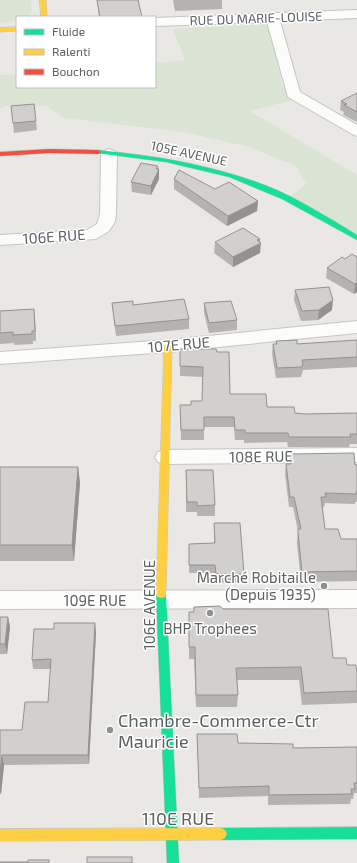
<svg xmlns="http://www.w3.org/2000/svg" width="357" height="863" font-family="'Exo 2',sans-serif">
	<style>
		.green { fill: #d9e4d2 }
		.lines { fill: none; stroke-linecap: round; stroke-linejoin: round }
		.street-casing { stroke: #c5c5c5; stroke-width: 2 }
		.fast-casing { stroke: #c4c5c5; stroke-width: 1 }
		.slow-casing { stroke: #c4c5c5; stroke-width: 1 }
		.jam-casing { stroke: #c4c5c5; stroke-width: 1 }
		.street { fill: #fcfcfb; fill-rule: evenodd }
		.fast { fill: #16e098; fill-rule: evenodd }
		.slow { fill: #ffcf43; fill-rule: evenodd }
		.jam { fill: #f24e42; fill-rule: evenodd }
		.wall { fill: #b5b3b1 }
		.shaded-wall { fill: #939290 }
		.building { fill: #d2d0ce; stroke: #939290 }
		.poi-dot { fill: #8d9090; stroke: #fff; stroke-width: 1.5 }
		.labels { text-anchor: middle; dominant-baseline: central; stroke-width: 3; stroke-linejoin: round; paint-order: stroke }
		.far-street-label { font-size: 13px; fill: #5b6062; stroke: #fff }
		.street-label { font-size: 15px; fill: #5b6062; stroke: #fff }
		.poi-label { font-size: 15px; fill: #5b6062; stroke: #fff; text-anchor: end }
		.near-poi-label { font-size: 18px; fill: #5b6062; stroke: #fff; text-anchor: start }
		.near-street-label { font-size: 18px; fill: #5b6062; stroke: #fff }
	</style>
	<rect width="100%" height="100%" fill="#eae8e5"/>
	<g class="green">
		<polygon points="0,0 31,0 32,12 26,17 17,17 17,21 0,23"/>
		<polygon points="269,24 282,86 293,100 250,111 357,175 357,238 289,198 306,184 296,166 249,147 184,132 64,118 47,106 5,106 0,109 0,75 17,74 17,87 155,87 155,63 185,60 173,29"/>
	</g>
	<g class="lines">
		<g class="street-casing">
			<g id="street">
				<polygon points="357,10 357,18 280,21 300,92 357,125 357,136 352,134 288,97 267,22 155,26 155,18"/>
				<polygon points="109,149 114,151 117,154 116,214 115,222 109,231 96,239 0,245 0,235 87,230 97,224 100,214 101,154 104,151"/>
				<polygon points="357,321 357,333 168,352 0,364 0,352 168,340"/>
				<polygon points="357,448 357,462 165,464 158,462 155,457 158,452 165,450"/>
				<polygon points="357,590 357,608 0,609 0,591"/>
			</g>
		</g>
		<g class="fast-casing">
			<g id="fast">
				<path d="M98,150C159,156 220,166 277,190C305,203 331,219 357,235V240L282,199L229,177L166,162L96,153L95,152Z"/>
				<polygon points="161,590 165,591 166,594 179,863 167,863 156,594 157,591"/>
				<polygon points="357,827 357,839 221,840 217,838 215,834 217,830 221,828"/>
			</g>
		</g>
		<g class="slow-casing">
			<g id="slow">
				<polygon points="40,0 46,0 47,17 41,17"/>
				<polygon points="17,27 17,31 0,32 0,28"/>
				<polygon points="168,343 172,346 166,594 165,597 161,598 157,597 156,594 164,346"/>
				<polygon points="221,828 225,830 227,834 225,838 221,840 0,841 0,829"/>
			</g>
		</g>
		<g class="jam-casing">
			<polygon id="jam" points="49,149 98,150 101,152 98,154 49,153 0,156 0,152"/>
		</g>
		<use href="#street" class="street"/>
		<use href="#fast" class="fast"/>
		<use href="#slow" class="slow"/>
		<use href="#jam" class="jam"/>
	</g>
	<g class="wall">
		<polygon points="97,0 138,0 142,17 99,17"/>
		<polygon points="173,0 222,0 222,9 175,11"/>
		<polygon points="357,93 357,122 343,115 344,112 340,110 341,101"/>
		<polygon points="34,104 37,130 14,133 11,106"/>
		<polygon points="158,169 159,169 159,179 151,195 132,192 131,182"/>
		<polygon points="174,179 215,189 258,201 257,211 227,226 174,189"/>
		<polygon points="260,239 260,253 233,267 214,253 215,242"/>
		<polygon points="357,257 357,292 354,294 326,278 327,268 345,259"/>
		<polygon points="295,290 332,310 318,320 301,321 294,300"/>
		<polygon points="112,303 133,305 189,319 189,329 116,336 113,313"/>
		<polygon points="204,303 237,320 237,330 209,333 204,313"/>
		<polygon points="34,309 36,341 33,341 33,344 14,345 14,343 0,344 0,311"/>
		<polygon points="357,340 357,367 303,370 301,377 276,378 272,354 273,344 276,344 276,341 297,344"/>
		<polygon points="180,349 217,352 230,394 267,407 295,413 304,414 357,413 357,444 350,444 349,447 288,447 287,442 244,443 244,440 235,440 234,427 204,427 204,440 181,440 180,405 191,405 202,401 203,377 180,376"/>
		<polygon points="291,454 357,465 357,502 355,502 355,504 325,503 324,507 322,507 325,529 341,539 357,539 357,581 301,582 297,543 298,531 293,507 289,507 285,474 286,464 290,464"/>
		<polygon points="0,467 78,467 80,483 74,561 0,561"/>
		<polygon points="186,470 215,505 215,516 197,516 197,512 186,512"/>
		<polygon points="214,523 244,574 243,582 216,583 215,573 189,573 189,544 214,543"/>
		<polygon points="223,609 347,665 357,691 357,703 302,705 299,680 237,680 238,695 237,707 196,707 194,659 189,659 189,612"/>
		<polygon points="0,617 8,617 10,627 7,654 0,654"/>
		<polygon points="96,632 89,764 4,765 1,794 0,794 0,730 22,730 48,702 51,669 33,669 32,660"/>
		<polygon points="197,734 238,743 293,748 357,747 357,793 354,793 353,799 351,799 350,804 268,805 268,796 199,798"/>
	</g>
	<g class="shaded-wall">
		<polygon points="158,166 158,171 159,169 159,179 151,195 151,186"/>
		<polygon points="258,201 257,211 227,226 228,216"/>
		<polygon points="260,239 259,244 261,243 260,253 233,267 233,257"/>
		<polygon points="357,283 357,292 354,294 355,284"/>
		<polygon points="333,300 332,310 318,320 319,310"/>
		<polygon points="34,309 35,319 36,341 35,331"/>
		<polygon points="78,467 80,483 74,561 72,545"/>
		<polygon points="8,617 10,627 7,654 5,644"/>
		<polygon points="95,623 96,632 89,764 88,755"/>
		<polygon points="2,755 4,765 1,794 0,791 0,774"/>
	</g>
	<g class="building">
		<polygon points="97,0 138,0 142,17 100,17"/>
		<polygon points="357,93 357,112 344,105 347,104 341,101"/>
		<polygon points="34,104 36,121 13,123 11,106"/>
		<polygon points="141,163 158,166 156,169 159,169 151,186 131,182"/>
		<polygon points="179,170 215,189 229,182 258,201 228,216 174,179"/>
		<polygon points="243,228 260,239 257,240 261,243 233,257 215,242"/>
		<polygon points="352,254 357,257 357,283 355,284 327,268 342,257 345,259"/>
		<polygon points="329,287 333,300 319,310 302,311 295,290"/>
		<polygon points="184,299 189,319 115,326 112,303 133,301 133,305"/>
		<polygon points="231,301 237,320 209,323 204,303"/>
		<polygon points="34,309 35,331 32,331 32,334 13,335 13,332 0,333 0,311"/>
		<polygon points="297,340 297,344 357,340 357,357 302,360 303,365 302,365 302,367 277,368 273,344 277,344 276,341"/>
		<polygon points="180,349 216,349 217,352 229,352 230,394 266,394 267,407 294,407 295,413 304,414 357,413 357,434 350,434 351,437 289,437 288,433 245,433 245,430 235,430 234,417 204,417 204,430 181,430 180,405 191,405 191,401 202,401 203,367 180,366"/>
		<polygon points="354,453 355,465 357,465 357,492 356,492 356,494 325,493 326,497 321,497 325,529 338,529 341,539 357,539 357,571 302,572 298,533 298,529 301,529 294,497 290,497 286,464 291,464 291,454"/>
		<polygon points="0,467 78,467 72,545 0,545"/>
		<polygon points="186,470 213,470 215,505 197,506 197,502 187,502"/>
		<polygon points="214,523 240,523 244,574 216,574 215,565 189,565 189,544 215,543"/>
		<polygon points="220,606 223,609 328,609 333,658 346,658 347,665 356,665 357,672 357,691 304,693 301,667 236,668 238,695 196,695 195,647 189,647 189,612 194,612 194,607"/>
		<polygon points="0,617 8,617 5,644 0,644"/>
		<polygon points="54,623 95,623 88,755 2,755 0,774 0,730 22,730 25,702 48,702 51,659 32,660 34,629 54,629"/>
		<polygon points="197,734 237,734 238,743 293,744 293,748 357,747 357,783 354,783 355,789 351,789 352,794 269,795 269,786 199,788"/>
		<rect x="87" y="857" width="45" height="6"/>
		<polygon points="28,860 49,860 49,863 0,863 0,862 28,862"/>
	</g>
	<g class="poi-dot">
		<circle cx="324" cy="586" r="4"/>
		<circle cx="210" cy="613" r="4"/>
		<circle cx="110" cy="730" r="4"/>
	</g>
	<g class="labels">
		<g class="far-street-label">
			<text transform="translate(256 18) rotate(-2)">RUE DU MARIE-LOUISE</text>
			<text transform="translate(189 153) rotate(12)">105E AVENUE</text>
		</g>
		<g class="street-label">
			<text transform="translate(54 236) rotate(-4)">106E RUE</text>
			<text transform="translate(179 344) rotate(-5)">107E RUE</text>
			<text transform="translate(261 456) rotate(-1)">108E RUE</text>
			<text x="95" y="600">109E RUE</text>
			<text transform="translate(149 605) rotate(-90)">106E AVENUE</text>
		</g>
		<g class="poi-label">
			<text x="316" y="577">Marché Robitaille<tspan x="316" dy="17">(Depuis 1935)</tspan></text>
			<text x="210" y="628" text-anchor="middle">BHP Trophees</text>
		</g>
		<g class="near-poi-label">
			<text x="118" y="720">Chambre-Commerce-Ctr<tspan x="118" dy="21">Mauricie</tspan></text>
		</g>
		<g class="near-street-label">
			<text x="178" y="818">110E RUE</text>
		</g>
	</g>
	<rect x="16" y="16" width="140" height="72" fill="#ffffff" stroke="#bdbfc0"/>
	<rect x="24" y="29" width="20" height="6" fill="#16e098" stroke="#bdbfc0"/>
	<text x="52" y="36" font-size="12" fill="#5b6062">Fluide</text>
	<rect x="24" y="49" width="20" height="6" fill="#ffcf43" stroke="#bdbfc0"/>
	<text x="52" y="56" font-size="12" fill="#5b6062">Ralenti</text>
	<rect x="24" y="69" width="20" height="6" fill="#f24e42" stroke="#bdbfc0"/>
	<text x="52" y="76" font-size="12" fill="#5b6062">Bouchon</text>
</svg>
